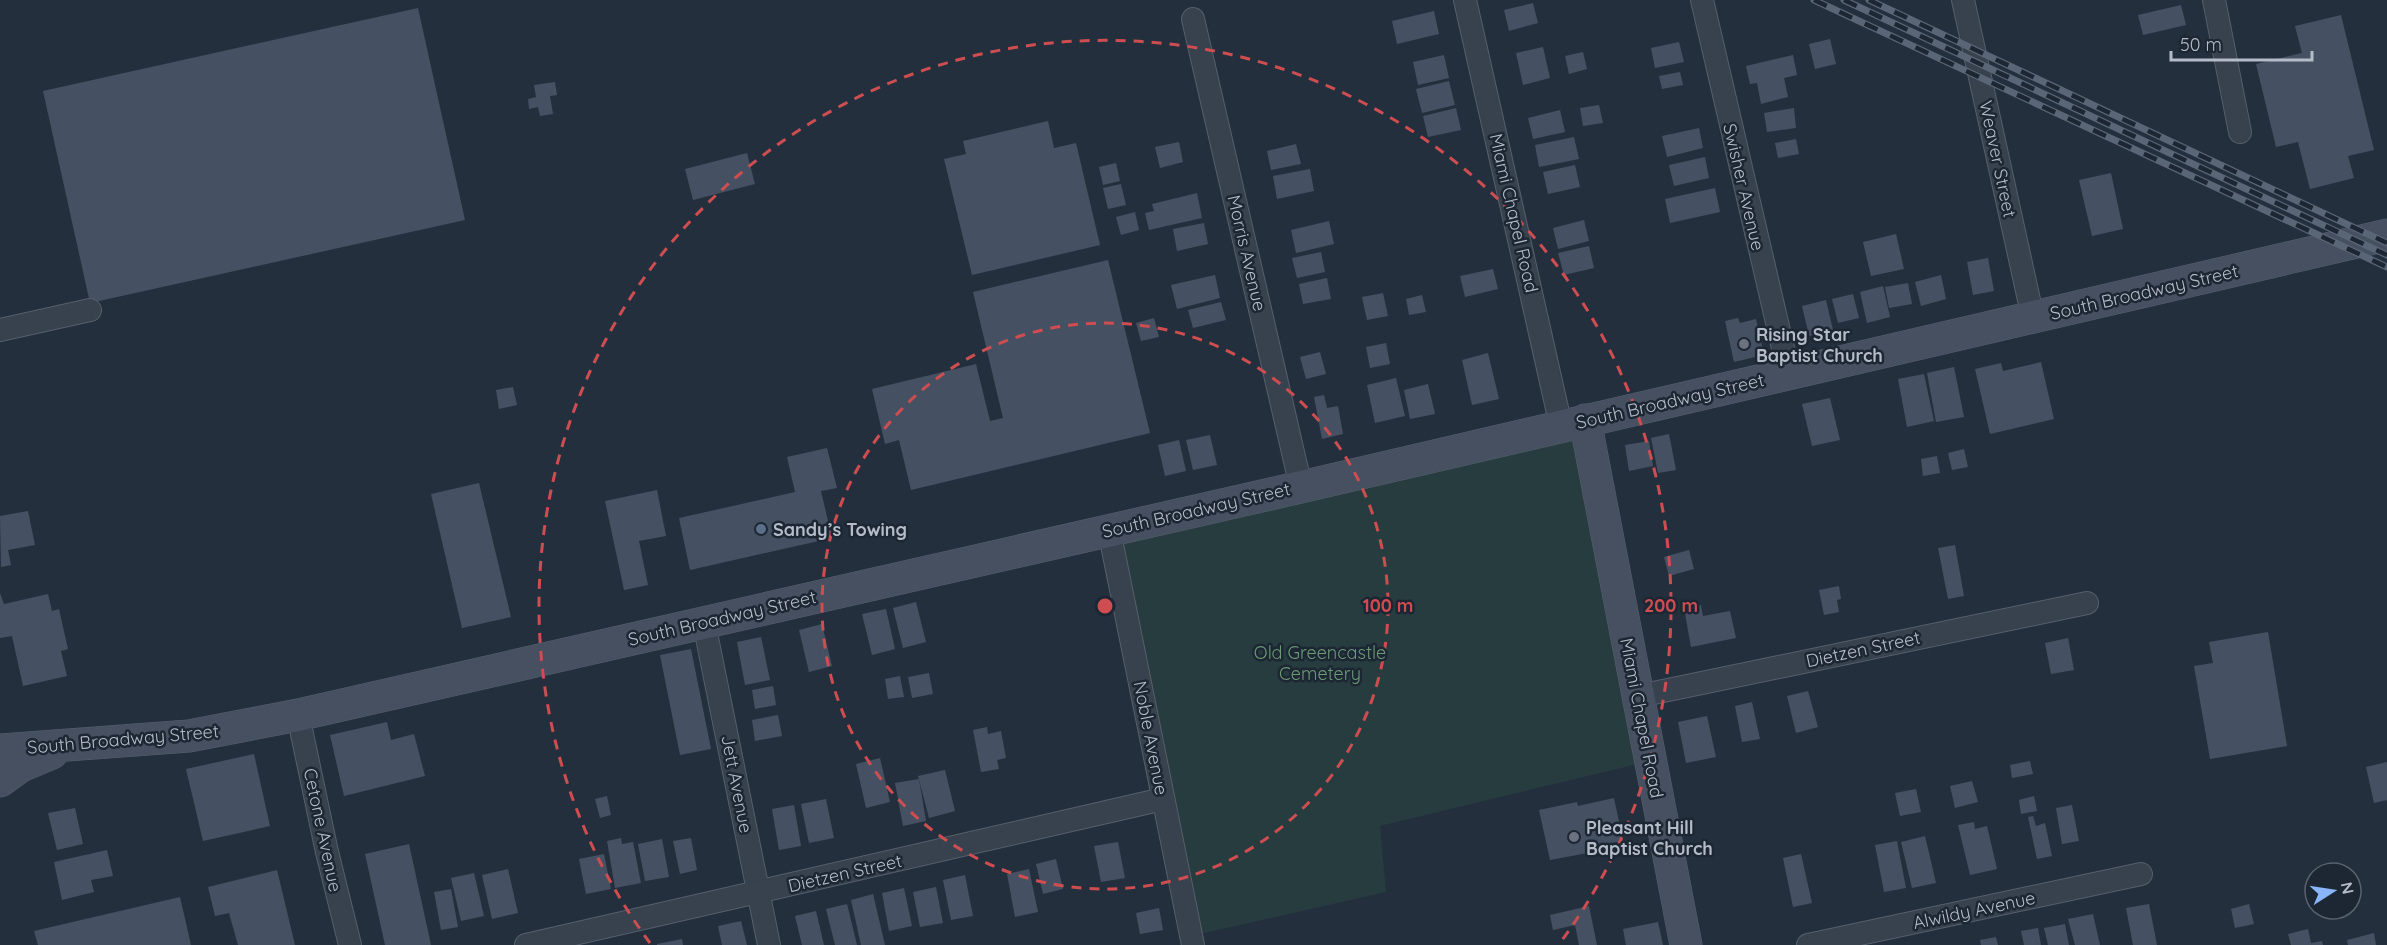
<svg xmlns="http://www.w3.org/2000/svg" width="2387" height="945" font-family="Quicksand,sans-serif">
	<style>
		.green { fill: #263c3f }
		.building { fill: #455162 }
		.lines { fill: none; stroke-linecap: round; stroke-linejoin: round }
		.street-casing { stroke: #565f6c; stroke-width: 24 }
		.secondary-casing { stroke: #565f6c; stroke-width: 33 }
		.street { stroke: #38414e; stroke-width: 22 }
		.secondary { stroke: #465061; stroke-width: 32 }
		.rail-casing { stroke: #5a6575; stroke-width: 7 }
		.rail { stroke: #1d2633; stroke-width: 4.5; stroke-dasharray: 14; stroke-linecap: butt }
		.ring { fill: none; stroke: #ce4d50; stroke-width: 3; stroke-dasharray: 10 8 }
		.worship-dot { fill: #6b7280; stroke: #1d2633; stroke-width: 2 }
		.service-dot { fill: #5c6f8a; stroke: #1d2633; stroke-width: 2 }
		.labels { text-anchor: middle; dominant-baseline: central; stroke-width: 5; stroke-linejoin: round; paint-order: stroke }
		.street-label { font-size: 18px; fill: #b4bcc9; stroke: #1d2633 }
		.poi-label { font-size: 18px; font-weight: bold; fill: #b4bcc9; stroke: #1d2633; text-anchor: start }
		.park-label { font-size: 18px; fill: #6b9a76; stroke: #1d2633 }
		.centre { fill: #ce4d50; stroke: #1d2633; stroke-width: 3 }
		.ring-label { font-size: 18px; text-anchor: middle; font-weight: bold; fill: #ce4d50; stroke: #1d2633; stroke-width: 5; stroke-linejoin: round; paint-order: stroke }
	</style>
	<rect width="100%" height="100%" fill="#242f3e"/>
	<polygon class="green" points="1585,420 1650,761 1380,826 1386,892 1191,936 1109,530"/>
	<g class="building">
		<polygon points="1533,3 1538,23 1509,31 1504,10"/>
		<polygon points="2181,5 2186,25 2143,35 2138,15"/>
		<polygon points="418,8 465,220 90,303 43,91"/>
		<polygon points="1434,11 1439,34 1397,44 1392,21"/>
		<polygon points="2341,15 2374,150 2348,156 2354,178 2310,189 2298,142 2276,147 2256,64 2302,53 2295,26"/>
		<polygon points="1830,39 1836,64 1815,69 1809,44"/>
		<polygon points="1679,42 1684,62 1655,68 1651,48"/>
		<polygon points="1543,47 1550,78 1523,85 1516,53"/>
		<polygon points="1583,52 1587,69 1569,74 1565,56"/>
		<polygon points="1444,55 1449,78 1418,85 1413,62"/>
		<polygon points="1793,55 1797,75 1784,78 1788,97 1761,104 1757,83 1750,84 1746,66"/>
		<polygon points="1680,72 1683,85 1662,89 1659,76"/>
		<polygon points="1449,81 1455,105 1422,113 1416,89"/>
		<polygon points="555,82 557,95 550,96 553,114 540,116 538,107 529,109 528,99 536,97 534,85"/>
		<polygon points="1599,105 1603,123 1583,126 1580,108"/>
		<polygon points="1456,108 1461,130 1428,137 1423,116"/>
		<polygon points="1794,108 1796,128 1767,132 1764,113"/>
		<polygon points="1560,110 1565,132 1533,139 1528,118"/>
		<polygon points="1048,121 1054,148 1076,143 1100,245 972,275 944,159 966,154 963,141"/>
		<polygon points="1699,128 1703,148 1667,157 1662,136"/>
		<polygon points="1574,137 1579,159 1539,167 1535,145"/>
		<polygon points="1796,139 1799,154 1778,158 1775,143"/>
		<polygon points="1179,142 1183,162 1160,168 1155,147"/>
		<polygon points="1296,144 1301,164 1271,170 1267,151"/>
		<polygon points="747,153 755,184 693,200 685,169"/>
		<polygon points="1705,157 1709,178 1674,186 1669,165"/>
		<polygon points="1116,163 1120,181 1103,185 1099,167"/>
		<polygon points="1575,165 1580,187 1548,194 1543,172"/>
		<polygon points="1310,169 1314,191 1277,199 1273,176"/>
		<polygon points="2111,173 2123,229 2092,236 2079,180"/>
		<polygon points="1121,184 1126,205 1108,209 1103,188"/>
		<polygon points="1715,188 1720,212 1670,223 1665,199"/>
		<polygon points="1197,193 1202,218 1149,230 1145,213 1154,211 1152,204"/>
		<polygon points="1135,212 1139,230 1121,235 1116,217"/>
		<polygon points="1584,220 1589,241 1558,249 1553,228"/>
		<polygon points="1329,221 1334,244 1296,253 1291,230"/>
		<polygon points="1204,223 1208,244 1177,251 1173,229"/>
		<polygon points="1896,234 1904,269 1871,276 1863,242"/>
		<polygon points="1589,246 1594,268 1564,275 1558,253"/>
		<polygon points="1321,252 1325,272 1297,278 1292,258"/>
		<polygon points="1988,258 1994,291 1973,295 1967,262"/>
		<polygon points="1108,260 1150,433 911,490 899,440 885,444 872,389 976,364 990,421 1003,418 973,292"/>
		<polygon points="1493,269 1498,289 1465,297 1460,276"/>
		<polygon points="1215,275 1220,298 1177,309 1171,285"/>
		<polygon points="1941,275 1946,299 1921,306 1915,282"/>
		<polygon points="1327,278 1331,299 1303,304 1299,284"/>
		<polygon points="1908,283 1912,304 1889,308 1885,287"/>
		<polygon points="1883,286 1890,317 1867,323 1860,292"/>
		<polygon points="1383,293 1388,316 1367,320 1362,297"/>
		<polygon points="1853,294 1859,318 1838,323 1832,299"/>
		<polygon points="1422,295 1426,312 1409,315 1406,299"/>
		<polygon points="1826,300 1833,330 1809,336 1802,306"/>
		<polygon points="1221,302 1226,320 1193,328 1188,310"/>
		<polygon points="1154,318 1159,337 1141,341 1136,323"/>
		<polygon points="1738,318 1740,323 1756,319 1764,355 1734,362 1725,321"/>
		<polygon points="1386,343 1390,364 1370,368 1366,347"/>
		<polygon points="1320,352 1326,374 1306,379 1300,357"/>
		<polygon points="1488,353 1499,399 1472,405 1462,360"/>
		<polygon points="2041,362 2054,419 1990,434 1975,369 2001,363 2003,371"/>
		<polygon points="1954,367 1964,417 1936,422 1927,373"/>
		<polygon points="1924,374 1934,421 1907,427 1898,379"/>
		<polygon points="1396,378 1405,416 1375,423 1367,385"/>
		<polygon points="1428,384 1435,414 1410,419 1404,390"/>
		<polygon points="513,387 517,405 499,409 496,390"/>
		<polygon points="1324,395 1327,408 1338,406 1343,434 1322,439 1314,397"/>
		<polygon points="1830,398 1840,440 1812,446 1802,404"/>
		<polygon points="1669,434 1676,470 1658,473 1651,438"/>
		<polygon points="1210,435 1217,465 1193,470 1186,440"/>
		<polygon points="1179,440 1186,471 1165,476 1158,445"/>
		<polygon points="1649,441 1653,466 1629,471 1625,445"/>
		<polygon points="827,448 837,488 821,491 832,538 690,570 679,518 795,492 787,457"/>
		<polygon points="1964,449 1968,467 1952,470 1948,453"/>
		<polygon points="1937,456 1940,473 1923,476 1921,459"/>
		<polygon points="479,483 511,617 462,628 431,494"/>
		<polygon points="657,490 666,536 639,541 648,585 624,590 605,501"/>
		<polygon points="28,511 35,545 8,550 11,565 1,567 0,516"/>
		<polygon points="1955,545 1964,596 1948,599 1938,548"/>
		<polygon points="1689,550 1694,569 1669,576 1664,557"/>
		<polygon points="1839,586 1841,599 1837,600 1839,612 1824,615 1819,590"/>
		<polygon points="0,593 4,604 48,594 52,611 59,609 68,649 61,651 67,676 23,686 12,636 0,638"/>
		<polygon points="916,602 926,642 903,648 893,608"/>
		<polygon points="1701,605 1703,616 1730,611 1736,638 1691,647 1684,608"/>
		<polygon points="886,609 895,649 872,655 862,614"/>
		<polygon points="822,624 832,666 809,672 799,630"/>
		<polygon points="2268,632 2287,746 2210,759 2194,666 2213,663 2209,642"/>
		<polygon points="761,637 770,680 745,685 737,642"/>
		<polygon points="2068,638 2074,670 2051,674 2045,643"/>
		<polygon points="691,649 711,749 680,755 660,655"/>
		<polygon points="929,673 933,694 912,698 908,677"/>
		<polygon points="900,676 904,697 888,699 885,679"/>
		<polygon points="773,686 776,705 755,709 752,690"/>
		<polygon points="1808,691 1818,727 1796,733 1787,696"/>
		<polygon points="1752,702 1760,739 1742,742 1735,706"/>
		<polygon points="778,715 782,736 755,741 752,720"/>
		<polygon points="1707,716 1716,757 1686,763 1678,722"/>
		<polygon points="387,722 391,740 414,734 425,776 344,796 330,735"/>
		<polygon points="987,727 988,734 1001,731 1006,758 997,760 999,769 981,772 973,730"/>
		<polygon points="254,754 270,826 203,841 186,769"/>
		<polygon points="880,758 890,802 866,808 856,764"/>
		<polygon points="2030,761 2033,774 2012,778 2010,765"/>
		<polygon points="2387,762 2387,800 2374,803 2366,767"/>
		<polygon points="945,770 955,811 929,818 918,776"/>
		<polygon points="919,779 926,821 903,826 895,783"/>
		<polygon points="1972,781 1978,802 1955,808 1950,786"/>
		<polygon points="1916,789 1921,812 1900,816 1895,793"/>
		<polygon points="607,796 611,815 600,818 595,799"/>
		<polygon points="2034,796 2037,811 2021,814 2019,800"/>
		<polygon points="1614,798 1623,841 1603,845 1604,850 1550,860 1539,810 1577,802 1578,806"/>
		<polygon points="826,799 834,838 809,843 801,804"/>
		<polygon points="794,805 801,846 779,850 772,809"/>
		<polygon points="2072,805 2079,841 2062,844 2056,808"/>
		<polygon points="75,808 83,844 57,850 48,813"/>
		<polygon points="2033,816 2036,826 2045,823 2052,856 2037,859 2028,817"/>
		<polygon points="1974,822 1975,829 1987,826 1997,869 1970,875 1958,825"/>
		<polygon points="1925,836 1936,883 1912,888 1901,842"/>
		<polygon points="621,838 622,844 633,842 641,883 615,888 607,841"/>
		<polygon points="691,838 697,870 680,874 673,841"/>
		<polygon points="662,839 669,877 645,881 638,844"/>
		<polygon points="1897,841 1906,888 1884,892 1875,845"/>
		<polygon points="1118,842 1125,878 1101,882 1094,846"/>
		<polygon points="409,844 431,945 385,945 365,854"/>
		<polygon points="107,850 113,876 91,880 94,892 62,900 54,862"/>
		<polygon points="604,854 611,889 586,894 579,859"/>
		<polygon points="1801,854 1812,903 1793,907 1783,858"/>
		<polygon points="1056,859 1063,889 1043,894 1036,864"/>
		<polygon points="508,869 518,913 492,919 482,875"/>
		<polygon points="1029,869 1038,912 1015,917 1007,874"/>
		<polygon points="277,870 295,945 238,945 229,913 215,916 208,887"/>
		<polygon points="474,873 484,916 461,921 451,878"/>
		<polygon points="965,875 973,916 951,920 943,880"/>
		<polygon points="936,887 943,923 920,927 913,892"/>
		<polygon points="904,888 912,926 889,931 882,893"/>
		<polygon points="451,889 458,927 441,930 434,892"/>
		<polygon points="873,894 885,945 861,945 851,900"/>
		<polygon points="180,897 191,945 38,945 34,931"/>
		<polygon points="847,904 857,945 835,945 826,909"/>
		<polygon points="2149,904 2157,945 2133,945 2126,908"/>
		<polygon points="2249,904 2254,924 2235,928 2231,909"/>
		<polygon points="1589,906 1597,945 1579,945 1575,925 1553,930 1550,915"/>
		<polygon points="1159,908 1163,930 1140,934 1136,913"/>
		<polygon points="816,911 824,945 802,945 795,916"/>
		<polygon points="2093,914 2100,945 2075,945 2068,919"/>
		<polygon points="741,921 747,945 722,945 718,926"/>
		<polygon points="1658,922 1663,945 1626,945 1623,929"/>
		<polygon points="2065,924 2069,945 2048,945 2044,928"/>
		<polygon points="2038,928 2041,945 2024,945 2021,931"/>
		<polygon points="2308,929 2311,943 2322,941 2323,945 2291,945 2288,934"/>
		<polygon points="2374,933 2376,945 2348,945 2347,940"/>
		<polygon points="1996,937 1998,945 1981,945 1980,940"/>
		<polygon points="682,939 683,945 657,945 657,944"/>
	</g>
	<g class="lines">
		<g class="street-casing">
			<g id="street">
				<polyline points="1465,0 1561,426"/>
				<polyline points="1702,0 1789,374"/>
				<polyline points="1963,0 2033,318"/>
				<polyline points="2214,0 2240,132"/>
				<polyline points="1193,19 1301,487"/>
				<polyline points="0,330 90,310"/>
				<polyline points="1109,530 1193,945"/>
				<polyline points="704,623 769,945"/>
				<polyline points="1639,696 2087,603"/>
				<polyline points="298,715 327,852 350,945"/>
				<polyline points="526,945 1163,799"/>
				<polyline points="1808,945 2141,874"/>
			</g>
		</g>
		<g class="secondary-casing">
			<g id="secondary">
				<polyline points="1585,420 1686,945"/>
				<polyline points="0,750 189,736 298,715 1301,487 2387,235"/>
				<polyline points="0,781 21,766 52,753"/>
			</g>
		</g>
		<use href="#street" class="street"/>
		<use href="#secondary" class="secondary"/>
		<g class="rail-casing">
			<g id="rail">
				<polyline points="1814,0 2387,267"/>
				<polyline points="1844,0 2387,255"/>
				<polyline points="1869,0 2387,243"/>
			</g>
		</g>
		<use href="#rail" class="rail"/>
	</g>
	<g class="ring">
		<circle cx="1105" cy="606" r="283"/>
		<path d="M650 943A566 566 0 1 1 1560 943"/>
	</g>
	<g class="worship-dot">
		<circle cx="1744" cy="344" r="6"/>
		<circle cx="1574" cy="837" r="6"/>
	</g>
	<circle class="service-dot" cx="761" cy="529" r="6"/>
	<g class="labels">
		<g class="street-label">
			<text transform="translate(1998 159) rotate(78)">Weaver Street</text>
			<text transform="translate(1744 187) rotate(77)">Swisher Avenue</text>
			<text transform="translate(1514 213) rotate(77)">Miami Chapel Road</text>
			<text transform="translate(1247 253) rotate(77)">Morris Avenue</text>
			<text transform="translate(2144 292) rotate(-13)">South Broadway Street</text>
			<text transform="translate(1670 401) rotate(-13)">South Broadway Street</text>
			<text transform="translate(1196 510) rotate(-13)">South Broadway Street</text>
			<text transform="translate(722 618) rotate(-13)">South Broadway Street</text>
			<text transform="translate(1863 649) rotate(-12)">Dietzen Street</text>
			<text transform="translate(1642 718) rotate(79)">Miami Chapel Road</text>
			<text transform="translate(1151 738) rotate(79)">Noble Avenue</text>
			<text transform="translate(123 739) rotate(-5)">South Broadway Street</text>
			<text transform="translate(737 784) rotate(79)">Jett Avenue</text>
			<text transform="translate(323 830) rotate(78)">Cetone Avenue</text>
			<text transform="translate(845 873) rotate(-13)">Dietzen Street</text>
			<text transform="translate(1974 910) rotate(-12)">Alwildy Avenue</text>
		</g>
		<g class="poi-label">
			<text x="1756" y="334">Rising Star<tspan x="1756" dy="21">Baptist Church</tspan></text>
			<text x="773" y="529">Sandy’s Towing</text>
			<text x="1586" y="827">Pleasant Hill<tspan x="1586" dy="21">Baptist Church</tspan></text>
		</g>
		<g class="park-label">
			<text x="1320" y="652">Old Greencastle<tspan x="1320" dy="21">Cemetery</tspan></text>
		</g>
	</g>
	<circle cx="1105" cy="606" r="9" class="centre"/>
	<g class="ring-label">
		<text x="1388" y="612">100 m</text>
		<text x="1671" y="612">200 m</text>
	</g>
	<g transform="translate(2333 891) rotate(78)"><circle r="28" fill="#1d2633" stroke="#59626f" stroke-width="1.5"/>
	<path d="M0-4.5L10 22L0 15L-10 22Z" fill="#8ab4f8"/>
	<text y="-9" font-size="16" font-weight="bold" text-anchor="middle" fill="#b4bcc9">N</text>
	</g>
	<path d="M2171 51v9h141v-9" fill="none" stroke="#b4bcc9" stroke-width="3"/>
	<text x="2180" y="51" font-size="18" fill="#b4bcc9" stroke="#1d2633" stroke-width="4.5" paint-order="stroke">50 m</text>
</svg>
